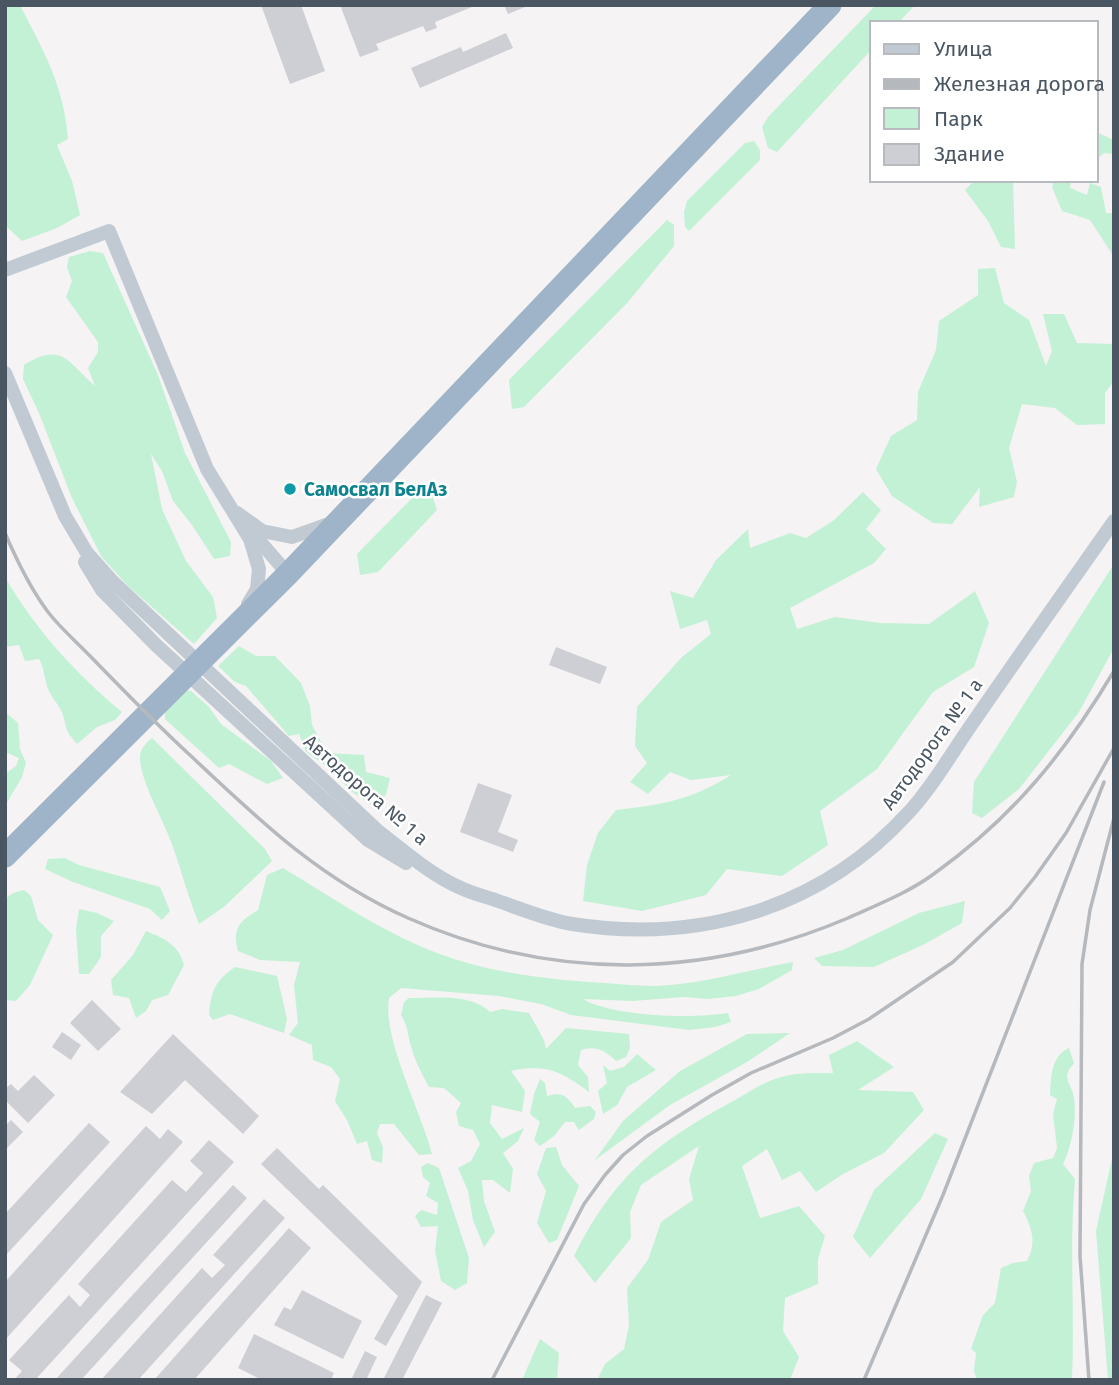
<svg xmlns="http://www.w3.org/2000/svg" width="1119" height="1385" font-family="'Fira Sans',sans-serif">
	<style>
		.green { fill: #c3f1d5 }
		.building { fill: #cdcfd5 }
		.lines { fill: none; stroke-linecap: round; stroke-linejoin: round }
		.minor { stroke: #c1cad2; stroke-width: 14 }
		.trunk { stroke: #9fb4c9; stroke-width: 23 }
		.rail { stroke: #b5b8bd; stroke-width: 3.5 }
		.culture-dot { fill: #0f9aa8; stroke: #fff; stroke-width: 2.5 }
		.labels { text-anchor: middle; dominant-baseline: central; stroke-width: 5; stroke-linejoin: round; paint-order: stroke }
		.culture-label { font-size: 19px; font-weight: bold; fill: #0d838f; stroke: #fff; text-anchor: start }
		.street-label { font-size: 19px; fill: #4a5661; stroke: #fff }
	</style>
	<rect width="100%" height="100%" fill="#f5f3f3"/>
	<g class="green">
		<path d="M5,5H20C44,52 64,86 68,139L57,145L72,181L80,215L57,228L22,241L8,228L5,222Z"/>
		<polygon points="876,5 915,5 898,23 872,23 872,49 777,152 768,148 762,127 768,117"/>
		<polygon points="1096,132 1114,140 1114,154 1104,153 1096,160"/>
		<polygon points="754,141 760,150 760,160 689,231 685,227 684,212 687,201 745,143"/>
		<polygon points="975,180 1013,180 1015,249 1001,247 988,221 965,190"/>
		<polygon points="1054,180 1071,180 1070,188 1087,195 1090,183 1101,187 1106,213 1114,213 1114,257 1090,220 1062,211 1052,187"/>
		<polygon points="667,220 674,225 674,246 628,302 524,407 512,409 509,380"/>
		<path d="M90,251L103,253L158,375L185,453L231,542L230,556L214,559L192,525L173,501L162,471L151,454L162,509L186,561L213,597L217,618L194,644L127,585L101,556L72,498L39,413L23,379L24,365C63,341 68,363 95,386L88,368L98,352V342L66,297L72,281L67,267L69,257Z"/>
		<polygon points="995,268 1004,303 1029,320 1046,366 1052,351 1043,314 1064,314 1077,343 1114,344 1114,381 1105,393 1105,424 1077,425 1055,408 1022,404 1009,448 1017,482 1014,497 979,507 980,487 952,524 933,523 892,496 876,469 891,436 917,420 918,392 936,350 939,321 978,295 978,269"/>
		<polygon points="421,489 430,489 437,510 378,572 360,575 357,554"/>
		<path d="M863,492L881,510L866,529L886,549L874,563L790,608L797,629L835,617L880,623L929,624L975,591L989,623L974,667L933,692L877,769L820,811L828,845L782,876L727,869L706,895L642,911L583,901L587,865L598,833L616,810C661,805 692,800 731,775L691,780L670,772L648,794L630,782L647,763L635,746L637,707L682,657L711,634L707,620L680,629L670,591L693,598L716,560L748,529L750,548L790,533L806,538L834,520Z"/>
		<polygon points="1114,564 1114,648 1079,712 1019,789 982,818 972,813 974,782"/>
		<path d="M5,577C35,629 75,673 122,712L115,720L97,727L77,744C64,728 68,732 63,715C60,705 50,697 47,686C44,676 44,668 39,659L25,661L19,645L5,647Z"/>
		<polygon points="239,646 256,656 275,656 301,683 310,706 312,725 327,753 364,755 366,772 390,778 386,795 372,805 352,792 329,768 306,752 299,734 289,736 246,686 235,682 218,666"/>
		<polygon points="180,689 191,691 209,707 221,724 271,761 283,778 267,784 229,764 219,768 165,719 165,704"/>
		<polygon points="5,712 18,723 20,749 26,763 22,777 5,806 5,774 16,766 19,758 5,752"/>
		<path d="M152,738L265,849L272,861L225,906L199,924C189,899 182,873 173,847C164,820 143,788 140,760C139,750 145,744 152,738Z"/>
		<polygon points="65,858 79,865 160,887 170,911 162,920 150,909 73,882 45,869 48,859"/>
		<path d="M283,868C328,895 373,926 422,947C482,972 539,979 604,983C621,984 639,986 657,986C703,984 748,970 793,962L792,970L759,989L736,996L708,999L684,997L632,1001L583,999C613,1017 694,1019 728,1013L731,1022L715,1027L689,1030L571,1015L541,1004L499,996L401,988L389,998C382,1038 421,1111 432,1154L419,1155L394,1124H380L377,1133L383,1147L382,1163L372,1160L367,1141L357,1144L347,1120L335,1101L340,1079L331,1067L313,1060L312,1045L289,1035L298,1023L294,985L300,962L260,960L238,951C232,929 239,921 258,910L267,875Z"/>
		<polygon points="24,890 31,896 38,920 53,935 30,985 16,1001 5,1000 5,899 13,893"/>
		<polygon points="965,901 962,923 923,945 874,967 822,966 814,958 843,950 919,913"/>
		<polygon points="79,909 97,913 114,921 101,936 101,957 89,974 79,974 76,929"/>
		<path d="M146,931C164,938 179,945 184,965L168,995L152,1000L146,1011L136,1018L129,998L113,995L111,980L133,955Z"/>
		<path d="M235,967L277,976L287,1019L284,1033L230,1014L213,1020L209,1015C211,991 215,981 235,967Z"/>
		<path d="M409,998C435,998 471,993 490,1012L502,1009L529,1013L544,1040L546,1049L566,1028L629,1034L630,1048L626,1057L616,1061C606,1051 596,1045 581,1050L578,1065L588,1077L589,1092C562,1072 545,1063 511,1071L525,1091L522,1112L492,1105L490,1123L502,1139L524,1128L518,1141L503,1153L513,1169L510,1193L493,1180H482L484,1201L495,1232L484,1247L473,1220L468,1191L458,1168L471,1161L480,1144L473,1130L459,1126L456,1112L461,1103L444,1088L429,1087C422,1074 415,1061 411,1046C407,1032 409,1029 401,1015L404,1002Z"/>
		<polygon points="790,1033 747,1062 670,1105 595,1160 623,1121 680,1071 747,1034"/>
		<path d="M857,1041L894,1067L858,1090L913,1092L924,1110L884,1153L843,1174L816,1192L800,1171L782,1180L767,1149L742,1166L760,1218L799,1206L825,1236L818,1259V1284L785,1298L783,1331L799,1357L790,1380H597L605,1364L624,1349L629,1325L627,1288L648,1260L661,1222L693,1200L689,1179L699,1146L641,1185L630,1212L631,1238L595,1283L574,1256C613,1178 653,1145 728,1104C743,1096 759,1084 775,1079C794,1072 814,1073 833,1073L829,1055Z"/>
		<path d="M1069,1048L1074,1063C1072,1066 1069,1069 1068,1072C1065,1080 1071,1086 1073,1093C1078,1114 1072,1146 1063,1164L1075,1179C1069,1246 1075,1313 1072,1380H977L974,1371L976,1353L971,1349L983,1315L995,1303L1001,1268L1013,1263L1027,1261C1037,1243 1032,1228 1023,1211L1031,1191L1029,1176L1034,1163L1053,1158L1057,1148L1053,1114L1057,1099L1050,1095C1051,1077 1051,1056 1069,1048Z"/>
		<polygon points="637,1054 656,1070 627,1087 617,1105 603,1114 598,1091 607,1083 603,1065 610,1071 624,1067"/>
		<path d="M540,1079L545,1083L547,1096C562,1092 566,1095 575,1108L590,1106L596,1112L594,1119L579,1130L574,1122H565L554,1136L540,1146L534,1140L540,1122L530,1114L534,1094Z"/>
		<polygon points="935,1133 948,1139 921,1199 870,1258 853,1237 874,1190"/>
		<polygon points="556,1147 562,1165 579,1186 557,1240 549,1243 537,1223 546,1191 537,1174 546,1148"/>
		<polygon points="1114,1150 1114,1380 1108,1380 1096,1231"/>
		<polygon points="428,1163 439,1168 469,1258 467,1283 455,1290 441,1281 435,1251 438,1226 421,1227 415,1216 421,1210 437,1215 438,1203 426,1196 430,1183 423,1177 421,1167"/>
		<polygon points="540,1339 559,1353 557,1380 522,1380"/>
	</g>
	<g class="building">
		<polygon points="261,5 301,5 325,71 290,84"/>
		<polygon points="340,5 477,5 435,22 437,28 426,32 423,26 376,44 379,50 360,57"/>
		<polygon points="504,5 530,5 508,14"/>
		<polygon points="506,33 513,48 420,88 411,68 461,47 463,52"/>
		<polygon points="556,647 607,667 600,684 549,665"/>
		<polygon points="478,783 512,795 498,832 518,840 513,852 460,832"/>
		<polygon points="92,1000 121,1029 98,1051 70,1023"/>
		<polygon points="62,1032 81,1045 71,1060 52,1047"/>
		<polygon points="173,1034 259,1116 243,1134 185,1080 152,1114 120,1092"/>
		<polygon points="34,1075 55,1095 28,1123 5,1100 5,1089 11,1084 18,1091"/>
		<polygon points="11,1120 23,1132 5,1150 5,1126"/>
		<polygon points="89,1123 110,1142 5,1256 5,1214"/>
		<polygon points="146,1126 160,1139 168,1129 183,1142 5,1340 5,1282"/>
		<polygon points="209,1140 234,1162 35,1380 14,1380 22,1371 9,1360 69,1295 80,1307 90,1295 78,1284 172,1180 186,1192 203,1173 190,1161"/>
		<polygon points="277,1148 319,1189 323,1185 422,1282 386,1346 374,1339 398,1296 261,1164"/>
		<polygon points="233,1185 247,1198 81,1380 55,1380"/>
		<polygon points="264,1199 285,1218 138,1380 101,1380 202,1268 212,1278 225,1265 213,1255"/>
		<polygon points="289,1228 311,1248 194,1380 154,1380"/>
		<polygon points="302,1290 362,1321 343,1359 274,1325 284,1307 291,1310"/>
		<polygon points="426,1295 442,1303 402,1380 383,1380"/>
		<polygon points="254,1334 334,1373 331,1380 262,1380 238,1368"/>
		<polygon points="365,1351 377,1357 366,1380 351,1380"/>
	</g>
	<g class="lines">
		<g class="minor">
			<polyline points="5,270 109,231 207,469 250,539 259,569 257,589 248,604"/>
			<path d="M5,373L65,516L87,553L111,580L378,831C404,851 431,875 461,888C473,894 488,897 501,902C524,910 548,920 572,924C699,944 821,909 909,812C932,788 954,749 974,721C1020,654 1067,588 1114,521"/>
			<polyline points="237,513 262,531 292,537 334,522"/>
			<polyline points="250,530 288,574"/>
			<polyline points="85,562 102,590 156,645 368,840 406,863"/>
		</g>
		<polyline class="trunk" points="5,856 288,574 830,5"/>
		<g class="rail">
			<path d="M5,533C17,561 30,588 48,612C61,629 78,643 92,658C124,691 157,725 191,756C260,821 320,879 408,918C552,982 705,979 848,918C877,905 910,892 935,873C1013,817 1065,753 1114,671"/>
			<polyline points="492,1380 584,1204 605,1175 623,1155 647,1136 712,1095 751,1073 833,1038 869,1019 953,962 1010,908 1035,877 1066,833 1114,748"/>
			<polyline points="864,1380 943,1195 1104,782"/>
			<polyline points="1089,1380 1080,1256 1082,964 1090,910 1114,818"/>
		</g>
	</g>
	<circle class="culture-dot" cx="290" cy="489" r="7"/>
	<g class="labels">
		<g class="culture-label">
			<text x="304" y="489">Самосвал БелАз</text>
		</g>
		<g class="street-label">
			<text transform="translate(932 744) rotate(-54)">Автодорога № 1 а</text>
			<text transform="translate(366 790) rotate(41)">Автодорога № 1 а</text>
		</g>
	</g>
	<rect width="1119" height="1385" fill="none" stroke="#4a5661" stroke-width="14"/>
	<rect x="870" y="21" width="228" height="161" fill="#ffffff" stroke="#b7bbc0" stroke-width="2"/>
	<rect x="884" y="44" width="35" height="10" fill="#c1cad2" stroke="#b7bbc0" stroke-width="2"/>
	<text x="934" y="56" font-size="21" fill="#4a5661">Улица</text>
	<rect x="884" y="79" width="35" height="10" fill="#b5b8bd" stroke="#b7bbc0" stroke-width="2"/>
	<text x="934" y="91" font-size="21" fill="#4a5661">Железная дорога</text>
	<rect x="884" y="108" width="35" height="21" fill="#c3f1d5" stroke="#b7bbc0" stroke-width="2"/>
	<text x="934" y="126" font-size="21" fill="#4a5661">Парк</text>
	<rect x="884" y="144" width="35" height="21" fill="#cdcfd5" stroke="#b7bbc0" stroke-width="2"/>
	<text x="934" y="161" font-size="21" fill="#4a5661">Здание</text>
</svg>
